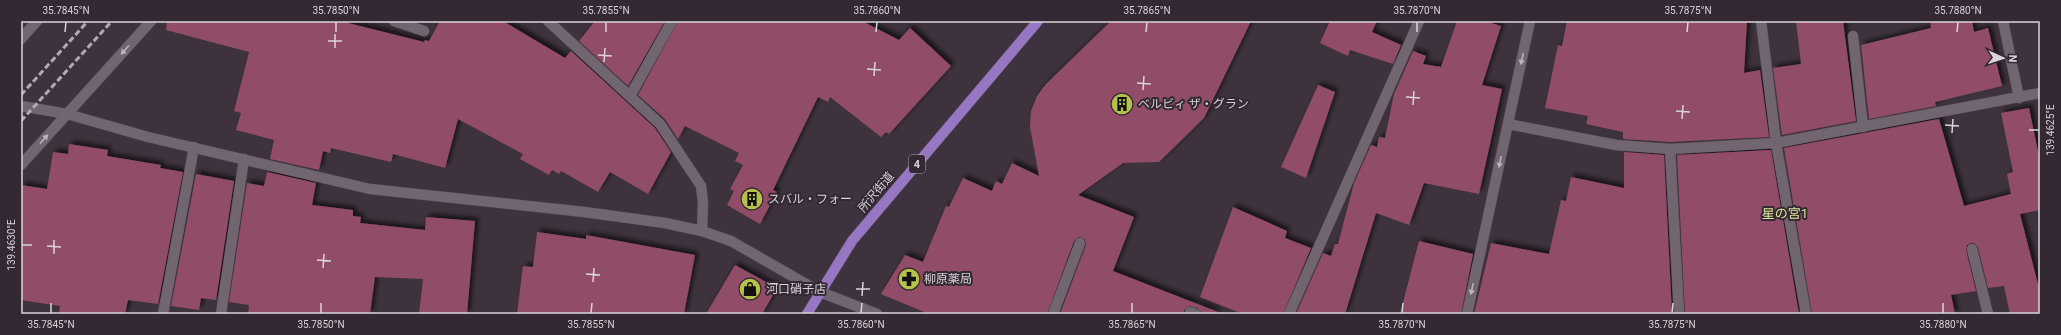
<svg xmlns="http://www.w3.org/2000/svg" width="2061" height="335" font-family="Roboto,'Noto Sans JP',sans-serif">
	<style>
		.building { fill: #914d67; filter: url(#shadow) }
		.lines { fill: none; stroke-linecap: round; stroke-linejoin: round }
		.service-casing { stroke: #5b515b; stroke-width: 11 }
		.minor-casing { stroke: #5b515b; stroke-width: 11 }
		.tertiary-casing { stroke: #5b515b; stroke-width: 11 }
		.primary-casing { stroke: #5b515b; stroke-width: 11 }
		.service { stroke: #726572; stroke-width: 10 }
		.minor { stroke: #726572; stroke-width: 10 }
		.tertiary { stroke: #726572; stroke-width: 10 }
		.primary { stroke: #9677c4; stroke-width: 10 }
		.rail { stroke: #b2aab2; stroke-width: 3; stroke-dasharray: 6 3; stroke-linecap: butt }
		.oneway { fill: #bbb2bb }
		.ticks { fill: none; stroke: #dad3da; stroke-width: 1.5 }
		.labels { text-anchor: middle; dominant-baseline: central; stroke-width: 4; stroke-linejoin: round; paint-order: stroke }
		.shield { fill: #332833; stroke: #a8a0a8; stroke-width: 1 }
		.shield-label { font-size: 11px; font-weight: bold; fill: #dad3da }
		.poi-label { font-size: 12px; fill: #dad3da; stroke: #332833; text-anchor: start }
		.street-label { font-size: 12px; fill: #dad3da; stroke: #332833 }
		.neighbourhood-label { font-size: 13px; fill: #dae597; stroke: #332833 }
		.neatline { fill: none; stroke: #dad3da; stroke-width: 1.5 }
		.ticks-label { font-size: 10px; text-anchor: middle; fill: #dad3da }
	</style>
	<defs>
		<filter id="shadow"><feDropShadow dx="3.5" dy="-3.5" stdDeviation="2" flood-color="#0009"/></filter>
	</defs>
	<rect width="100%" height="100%" fill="#3d323d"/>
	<g class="building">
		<polygon points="167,21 340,21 424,42 425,40 429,41 440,21 503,21 565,58 571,51 655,128 671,152 648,194 610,172 598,192 561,171 559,174 552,170 549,175 520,159 523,154 458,119 445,168 393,154 391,162 331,148 330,153 323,151 319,170 270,159 274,140 236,130 241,113 234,111 249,52 166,30"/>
		<polygon points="595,21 665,21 628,86 579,41"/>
		<polygon points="678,21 862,21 899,40 910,28 951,66 889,134 886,132 881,137 830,97 828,102 818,97 773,190 777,192 760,224 727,205 734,191 730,189 743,165 735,161 739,153 685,126 678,139 665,119 638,95"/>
		<polygon points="1111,21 1251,21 1204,118 1159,162 1123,163 1078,195 1134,217 1113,271 1218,312 1218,314 1202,314 1198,308 1189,306 1184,310 1184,314 1060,314 1086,245 1085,239 1079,237 1074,241 1047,314 929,314 881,294 905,255 923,262 946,206 949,207 963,178 992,191 996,181 1002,184 1012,163 1039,176 1030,127 1031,111 1037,96 1046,84"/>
		<polygon points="1330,21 1377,21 1372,32 1401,45 1393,64 1350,50 1348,56 1320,43"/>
		<polygon points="1457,21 1485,21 1501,26 1482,85 1502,89 1479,194 1424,183 1409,225 1376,213 1345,314 1296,314 1323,253 1331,256 1335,244 1338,244 1354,183 1371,145 1377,147 1379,137 1385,138 1394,94 1413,51 1426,56 1423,64 1441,67"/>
		<polygon points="1567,21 1747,21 1744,73 1760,70 1769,137 1670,142 1623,139 1623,132 1586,124 1588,116 1545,108 1558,45 1562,46"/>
		<polygon points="1796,21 1843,21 1856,121 1782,135 1773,68 1801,64"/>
		<polygon points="1930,21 1972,21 1974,32 1988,28 2002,86 1935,102 1936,106 1869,119 1861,45 1931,28"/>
		<polygon points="1318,85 1335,92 1306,178 1281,167"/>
		<polygon points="2029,108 2040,161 2040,210 2020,214 2040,292 2040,314 2010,314 2004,286 1988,288 1978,247 1974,243 1971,243 1967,245 1966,250 1976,291 1951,295 1955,314 1812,314 1784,148 1939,119 1964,206 2011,194 2007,174 2013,172 2001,113"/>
		<polygon points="69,144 108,150 107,156 161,165 160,168 183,172 158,304 128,300 125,314 59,314 60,306 21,300 21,185 47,189 53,152 68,154"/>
		<polygon points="1771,150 1799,314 1685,314 1677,155"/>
		<polygon points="1624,152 1664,155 1672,314 1474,314 1491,243 1549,254 1561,200 1566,201 1571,177 1624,188"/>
		<polygon points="267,172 316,183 312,205 353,210 353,216 361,217 360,223 425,230 426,217 475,221 467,314 419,314 423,279 375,277 370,314 248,314 249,305 229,302 247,183 264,186"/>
		<polygon points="196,174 234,181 216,300 201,298 199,310 171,306"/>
		<polygon points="1233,207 1287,231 1285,238 1311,248 1283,314 1243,314 1200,297"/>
		<polygon points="537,232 586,239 586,235 695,255 684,314 517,314 523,266 533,267"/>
		<polygon points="1419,241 1473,254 1461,314 1400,314"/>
		<polygon points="735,265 777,288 762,314 706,314"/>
	</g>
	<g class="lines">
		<g class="service-casing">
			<g id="service">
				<polyline points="394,21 424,31"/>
				<polyline points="2003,21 2019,98"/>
				<polyline points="1853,36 1863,127"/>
				<polyline points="630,96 672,21"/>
				<polyline points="1670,149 1679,314"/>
				<polyline points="1972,249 1988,314"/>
				<polyline points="163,314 194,147"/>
				<polyline points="221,314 244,159"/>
			</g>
		</g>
		<g class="minor-casing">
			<g id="minor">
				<polyline points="548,21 660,124 701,186 703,203 702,231"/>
				<polyline points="1761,21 1776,143 1806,314"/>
				<polyline points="21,39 37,21"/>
				<polyline points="1508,124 1616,145 1670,149 1776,143 2040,93"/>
				<polyline points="21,165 151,21"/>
				<polyline points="820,292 877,314"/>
				<polyline points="1190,312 1196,314"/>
				<polyline points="1053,314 1080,243"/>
				<polyline points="1289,314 1419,21"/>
				<polyline points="1467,314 1530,21"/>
			</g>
		</g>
		<g class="tertiary-casing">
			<polyline id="tertiary" points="21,106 67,114 148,137 370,189 584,212 665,223 702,231 731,241 820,292"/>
		</g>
		<g class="primary-casing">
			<polyline id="primary" points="807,314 852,241 1038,21"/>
		</g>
		<use href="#service" class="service"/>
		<use href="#minor" class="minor"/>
		<use href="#tertiary" class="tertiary"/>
		<use href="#primary" class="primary"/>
		<g class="rail">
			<polyline points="21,95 88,21"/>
			<polyline points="21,121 112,21"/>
		</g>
	</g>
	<defs><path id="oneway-solid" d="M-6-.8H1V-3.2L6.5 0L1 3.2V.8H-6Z"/></defs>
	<g class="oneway">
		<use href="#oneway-solid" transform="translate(125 50) rotate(132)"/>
		<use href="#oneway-solid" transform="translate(1522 59) rotate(102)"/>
		<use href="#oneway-solid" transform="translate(44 139) rotate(-48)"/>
		<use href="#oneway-solid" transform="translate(1500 162) rotate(102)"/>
		<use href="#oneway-solid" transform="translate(1472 289) rotate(102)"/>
	</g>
	<path class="ticks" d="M65,32L66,22M336,32V22M606,32V22M876,32L877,22M1146,32L1147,22M1417,32V22M1687,32L1688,22M1957,32L1958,22M328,41H342M335,48V34M598,55L612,56M604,62L605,48M867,69L881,70M874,76L875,62M1137,83L1151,84M1143,90L1144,76M1406,97L1420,98M1413,105L1414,91M1676,111L1690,112M1682,119L1683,105M1945,125L1959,126M2029,130H2039M1952,133L1953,119M22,245H32M47,246L61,247M54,254V240M317,260L331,261M323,268L324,254M586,274L600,275M593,282L594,268M856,289H870M862,296L863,282M51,313V303M321,313V303M591,313L592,303M861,313L862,303M1132,313V303M1402,313L1403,303M1672,313L1673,303M1943,313V303"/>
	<defs>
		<g id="building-disc" transform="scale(1.15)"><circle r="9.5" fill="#b6c149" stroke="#332833"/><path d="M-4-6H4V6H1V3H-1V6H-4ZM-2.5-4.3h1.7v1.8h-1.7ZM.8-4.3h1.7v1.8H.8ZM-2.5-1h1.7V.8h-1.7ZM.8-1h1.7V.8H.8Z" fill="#111"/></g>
		<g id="pharmacy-disc" transform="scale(1.15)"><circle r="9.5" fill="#b6c149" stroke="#332833"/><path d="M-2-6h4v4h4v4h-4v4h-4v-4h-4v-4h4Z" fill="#111"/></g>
		<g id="shop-disc" transform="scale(1.15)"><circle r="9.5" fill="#b6c149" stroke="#332833"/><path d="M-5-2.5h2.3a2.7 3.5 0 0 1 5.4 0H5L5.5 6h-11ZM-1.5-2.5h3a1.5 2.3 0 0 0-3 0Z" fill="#111"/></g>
	</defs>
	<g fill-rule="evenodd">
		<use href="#building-disc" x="1122" y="104"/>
		<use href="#building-disc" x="752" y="199"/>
		<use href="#pharmacy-disc" x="909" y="279"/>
		<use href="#shop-disc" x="750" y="289"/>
	</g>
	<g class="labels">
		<rect class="shield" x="909" y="155" width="16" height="18" rx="3"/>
		<g class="shield-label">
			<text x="917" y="164">4</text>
		</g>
		<g class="poi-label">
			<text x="1138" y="104">ベルビィ ザ・グラン</text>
			<text x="768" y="199">スバル・フォー</text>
			<text x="924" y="279">柳原薬局</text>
			<text x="766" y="289">河口硝子店</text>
		</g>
		<g class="street-label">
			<text transform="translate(876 192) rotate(-50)">所沢街道</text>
		</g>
		<g class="neighbourhood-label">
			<text x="1785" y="213">星の宮1</text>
		</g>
	</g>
	<rect width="2061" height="335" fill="none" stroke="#332833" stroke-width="44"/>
	<g transform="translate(2003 58) rotate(93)" stroke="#332833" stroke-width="3" paint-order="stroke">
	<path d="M0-3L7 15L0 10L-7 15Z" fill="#dad3da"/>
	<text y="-6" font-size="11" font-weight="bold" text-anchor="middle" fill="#dad3da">N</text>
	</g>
	<rect x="22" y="22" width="2017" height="291" class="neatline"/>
	<g class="ticks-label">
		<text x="66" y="14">35.7845°N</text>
		<text x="336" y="14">35.7850°N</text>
		<text x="606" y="14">35.7855°N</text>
		<text x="877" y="14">35.7860°N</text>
		<text x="1147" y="14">35.7865°N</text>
		<text x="1417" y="14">35.7870°N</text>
		<text x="1688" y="14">35.7875°N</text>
		<text x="1958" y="14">35.7880°N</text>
		<text transform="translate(2050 130) rotate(-90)" y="4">139.4625°E</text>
		<text transform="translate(11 245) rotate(-90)" y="4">139.4630°E</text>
		<text x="51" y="328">35.7845°N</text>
		<text x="321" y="328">35.7850°N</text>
		<text x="591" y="328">35.7855°N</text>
		<text x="861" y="328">35.7860°N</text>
		<text x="1132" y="328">35.7865°N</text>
		<text x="1402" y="328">35.7870°N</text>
		<text x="1672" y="328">35.7875°N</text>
		<text x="1943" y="328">35.7880°N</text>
	</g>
</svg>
